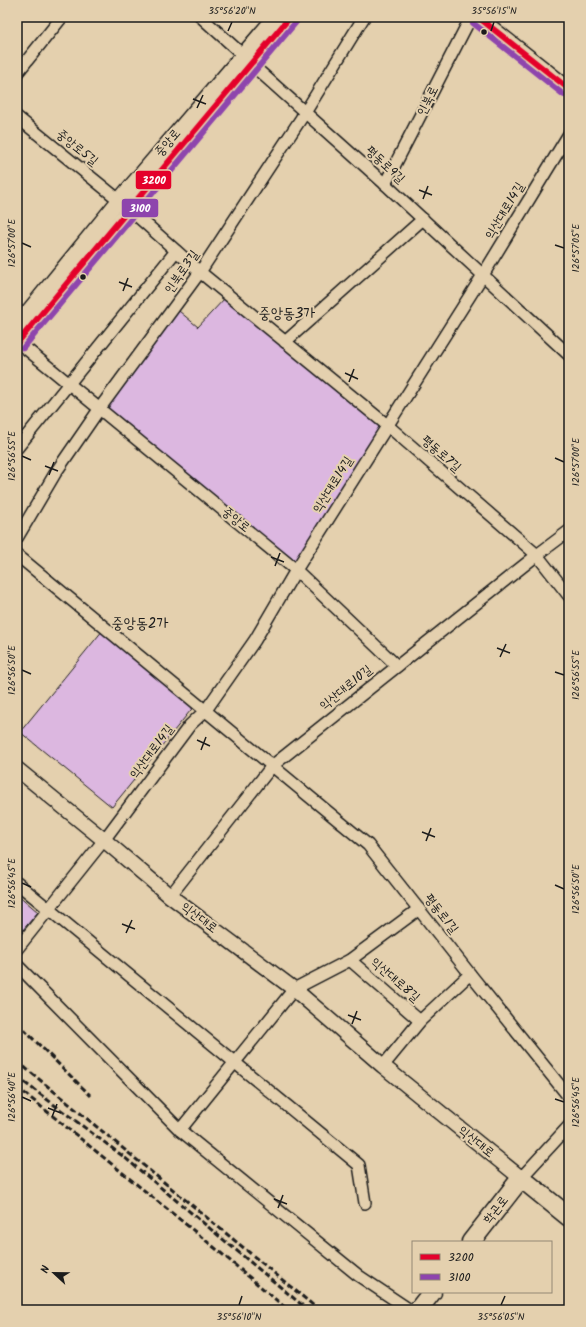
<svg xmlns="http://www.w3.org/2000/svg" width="586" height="1327" font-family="Kalam,'Poor Story',sans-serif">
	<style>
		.building { fill: #dcb7e0; stroke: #1c1c1c }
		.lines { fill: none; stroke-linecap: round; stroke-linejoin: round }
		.minor-casing { stroke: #1c1c1c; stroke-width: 14 }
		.tertiary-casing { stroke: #1c1c1c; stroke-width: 17 }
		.primary-casing { stroke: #1c1c1c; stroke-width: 21 }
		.minor { stroke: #e4d0ae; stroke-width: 11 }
		.tertiary { stroke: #e4d0ae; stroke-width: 14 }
		.primary { stroke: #e4d0ae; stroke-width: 18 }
		.rail { stroke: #1c1c1c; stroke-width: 3; stroke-dasharray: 6 3; stroke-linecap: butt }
		.bus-1-casing { stroke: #e4d0ae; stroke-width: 9 }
		.bus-2-casing { stroke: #e4d0ae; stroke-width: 9 }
		.bus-1 { stroke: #e4002b; stroke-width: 6 }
		.bus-2 { stroke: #8e44ad; stroke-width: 6 }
		.ticks { fill: none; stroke: #1c1c1c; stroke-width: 1.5 }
		.bus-dot { fill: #1c1c1c; stroke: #e4d0ae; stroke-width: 1.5 }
		.labels { text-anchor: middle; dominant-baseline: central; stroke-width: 4; stroke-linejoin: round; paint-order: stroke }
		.street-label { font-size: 13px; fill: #1c1c1c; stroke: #e4d0ae }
		.quarter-label { font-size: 15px; fill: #1c1c1c; stroke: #e4d0ae }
		.line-badge { stroke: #e4d0ae; stroke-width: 1.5 }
		.badge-label { font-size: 11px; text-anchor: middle; font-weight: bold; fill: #fff }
		.neatline { fill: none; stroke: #1c1c1c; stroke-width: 1.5 }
		.ticks-label { font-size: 10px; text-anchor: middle; fill: #1c1c1c }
	</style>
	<rect width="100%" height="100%" fill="#e4d0ae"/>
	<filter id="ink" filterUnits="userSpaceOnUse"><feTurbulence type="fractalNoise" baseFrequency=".025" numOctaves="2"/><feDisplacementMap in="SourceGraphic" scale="8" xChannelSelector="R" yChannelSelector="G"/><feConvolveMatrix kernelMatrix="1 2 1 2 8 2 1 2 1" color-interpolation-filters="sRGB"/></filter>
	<g filter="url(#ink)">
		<g class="building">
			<polygon points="225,298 382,426 295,564 105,407 179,311 198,327"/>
			<polygon points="103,630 195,705 112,807 20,732"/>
			<polygon points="17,894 38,912 17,937"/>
		</g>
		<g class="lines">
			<g class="minor-casing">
				<g id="minor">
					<polyline points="201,17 243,55"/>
					<polyline points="250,63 385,184 569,355"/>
					<polyline points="17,73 62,17"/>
					<polyline points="17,117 119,200 200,272 387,425 537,555 569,596"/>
					<polyline points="385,184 471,17"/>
					<polyline points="18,342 296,570 397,666"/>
					<polyline points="285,342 423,219"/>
					<polyline points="17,448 176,251"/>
					<polyline points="17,538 56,472 100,408 200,272 306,111 364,17"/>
					<polyline points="17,555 368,845 470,974 569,1097"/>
					<polyline points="17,883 359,1165 365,1203"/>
					<polyline points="170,896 272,766 537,555 569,531"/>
					<polyline points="17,949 104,840 190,725 206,710 255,640 296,570 483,275 569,134"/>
					<polyline points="350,960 420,1021"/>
					<polyline points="17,965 180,1130 359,1276 410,1310"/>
					<polyline points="383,1066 420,1021 470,974"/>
					<polyline points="180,1130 294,989 350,960 419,909"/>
					<polyline points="521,1178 569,1126"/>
				</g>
			</g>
			<g class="tertiary-casing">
				<g id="tertiary">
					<polyline points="478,17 569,89"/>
					<polyline points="17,325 119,200 275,17"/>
					<polyline points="17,343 290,17"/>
					<polyline points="17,769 104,840 170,896 294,989 383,1066 521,1178"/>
				</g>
			</g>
			<g class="primary-casing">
				<g id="primary">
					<polyline points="471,1242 521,1178 569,1217"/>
					<polyline points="418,1310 432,1292"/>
				</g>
			</g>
			<use href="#minor" class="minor"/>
			<use href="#tertiary" class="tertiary"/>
			<use href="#primary" class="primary"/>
			<g class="rail">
				<polyline points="17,1023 91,1096"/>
				<polyline points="17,1061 319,1310"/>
				<polyline points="17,1077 124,1157 308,1310"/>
				<polyline points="17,1087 215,1248 288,1310"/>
			</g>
			<g class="bus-1-casing">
				<g id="bus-1">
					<polyline points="478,17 569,89"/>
					<polyline points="17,343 290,17"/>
				</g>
			</g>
			<g class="bus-2-casing">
				<g id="bus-2">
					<polyline points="473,23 564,95"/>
					<polyline points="23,348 296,22"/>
				</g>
			</g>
			<use href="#bus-1" class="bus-1"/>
			<use href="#bus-2" class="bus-2"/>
		</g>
	</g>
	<path class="ticks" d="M228,31L232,22M491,31L494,22M193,99L206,104M197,108L203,95M419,190L432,195M423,199L428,186M22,243L31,247M555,245L564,248M119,282L132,287M123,291L128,278M345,373L358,379M349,382L354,369M22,456L31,460M555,458L564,462M45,466L58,471M49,475L54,462M271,557L284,562M275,566L280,553M497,648L510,653M500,657L506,644M22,670L31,674M555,672L564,675M197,740L210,746M201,750L206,737M422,832L435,837M426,841L431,828M22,883L31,887M555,885L564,889M122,924L135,929M126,933L132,920M348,1015L361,1020M352,1024L357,1011M22,1097L31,1101M555,1099L564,1102M48,1108L61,1113M52,1117L57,1104M274,1199L287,1204M278,1208L283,1195M239,1305L242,1296M501,1305L505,1296"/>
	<g class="bus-dot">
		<circle cx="484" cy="32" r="3.5"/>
		<circle cx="83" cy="277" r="3.5"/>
	</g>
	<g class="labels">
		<g class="street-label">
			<text transform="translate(428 101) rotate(-63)">인북로</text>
			<text transform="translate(168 143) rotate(-49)">중앙로</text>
			<text transform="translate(77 148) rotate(39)">중앙로5길</text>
			<text transform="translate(385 165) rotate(43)">평동로9길</text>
			<text transform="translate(505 211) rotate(-59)">익산대로14길</text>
			<text transform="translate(182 272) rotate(-55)">인북로3길</text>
			<text transform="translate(441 454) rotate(41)">평동로7길</text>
			<text transform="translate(333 485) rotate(-58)">익산대로14길</text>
			<text transform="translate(236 520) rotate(39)">중앙로</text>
			<text transform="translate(346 688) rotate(-39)">익산대로10길</text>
			<text transform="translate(152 752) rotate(-53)">익산대로14길</text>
			<text transform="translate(441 914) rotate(52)">평동로1길</text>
			<text transform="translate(199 918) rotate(37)">익산대로</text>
			<text transform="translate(395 980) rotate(41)">익산대로8길</text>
			<text transform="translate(476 1142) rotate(39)">익산대로</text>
			<text transform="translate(496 1210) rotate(-52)">학곤로</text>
		</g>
		<g class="quarter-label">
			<text x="287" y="314">중앙동3가</text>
			<text x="140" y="624">중앙동2가</text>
		</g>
	</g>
	<g class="line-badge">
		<rect x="135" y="170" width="37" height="20" rx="4" fill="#e4002b"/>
		<rect x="121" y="198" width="38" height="20" rx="4" fill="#8e44ad"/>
	</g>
	<g class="badge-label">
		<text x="154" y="184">3200</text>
		<text x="140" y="212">3100</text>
	</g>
	<rect width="586" height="1327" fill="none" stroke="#e4d0ae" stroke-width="44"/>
	<rect x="412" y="1241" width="140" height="52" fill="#e4d0ae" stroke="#948874"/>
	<rect x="420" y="1254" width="20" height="6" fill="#e4002b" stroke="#948874"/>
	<text x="448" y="1261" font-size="12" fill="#1c1c1c">3200</text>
	<rect x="420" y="1274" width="20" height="6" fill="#8e44ad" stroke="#948874"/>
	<text x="448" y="1281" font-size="12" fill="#1c1c1c">3100</text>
	<g transform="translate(54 1273) rotate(292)" stroke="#e4d0ae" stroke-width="3" paint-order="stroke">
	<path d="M0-3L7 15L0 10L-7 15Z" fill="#1c1c1c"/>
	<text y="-6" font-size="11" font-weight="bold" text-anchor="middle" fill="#1c1c1c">N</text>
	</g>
	<rect x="22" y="22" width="542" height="1283" class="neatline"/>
	<g class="ticks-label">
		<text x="232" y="14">35°56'20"N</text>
		<text x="494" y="14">35°56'15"N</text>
		<text transform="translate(11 243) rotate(-90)" y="4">126°57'00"E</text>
		<text transform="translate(575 248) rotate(-90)" y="4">126°57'05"E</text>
		<text transform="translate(11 456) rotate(-90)" y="4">126°56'55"E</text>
		<text transform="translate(575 462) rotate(-90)" y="4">126°57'00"E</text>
		<text transform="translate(11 670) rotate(-90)" y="4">126°56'50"E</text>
		<text transform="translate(575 675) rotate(-90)" y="4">126°56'55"E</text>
		<text transform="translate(11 883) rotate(-90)" y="4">126°56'45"E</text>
		<text transform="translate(575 889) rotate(-90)" y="4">126°56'50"E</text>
		<text transform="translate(11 1097) rotate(-90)" y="4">126°56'40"E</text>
		<text transform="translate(575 1102) rotate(-90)" y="4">126°56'45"E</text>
		<text x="239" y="1320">35°56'10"N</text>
		<text x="501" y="1320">35°56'05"N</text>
	</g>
</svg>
